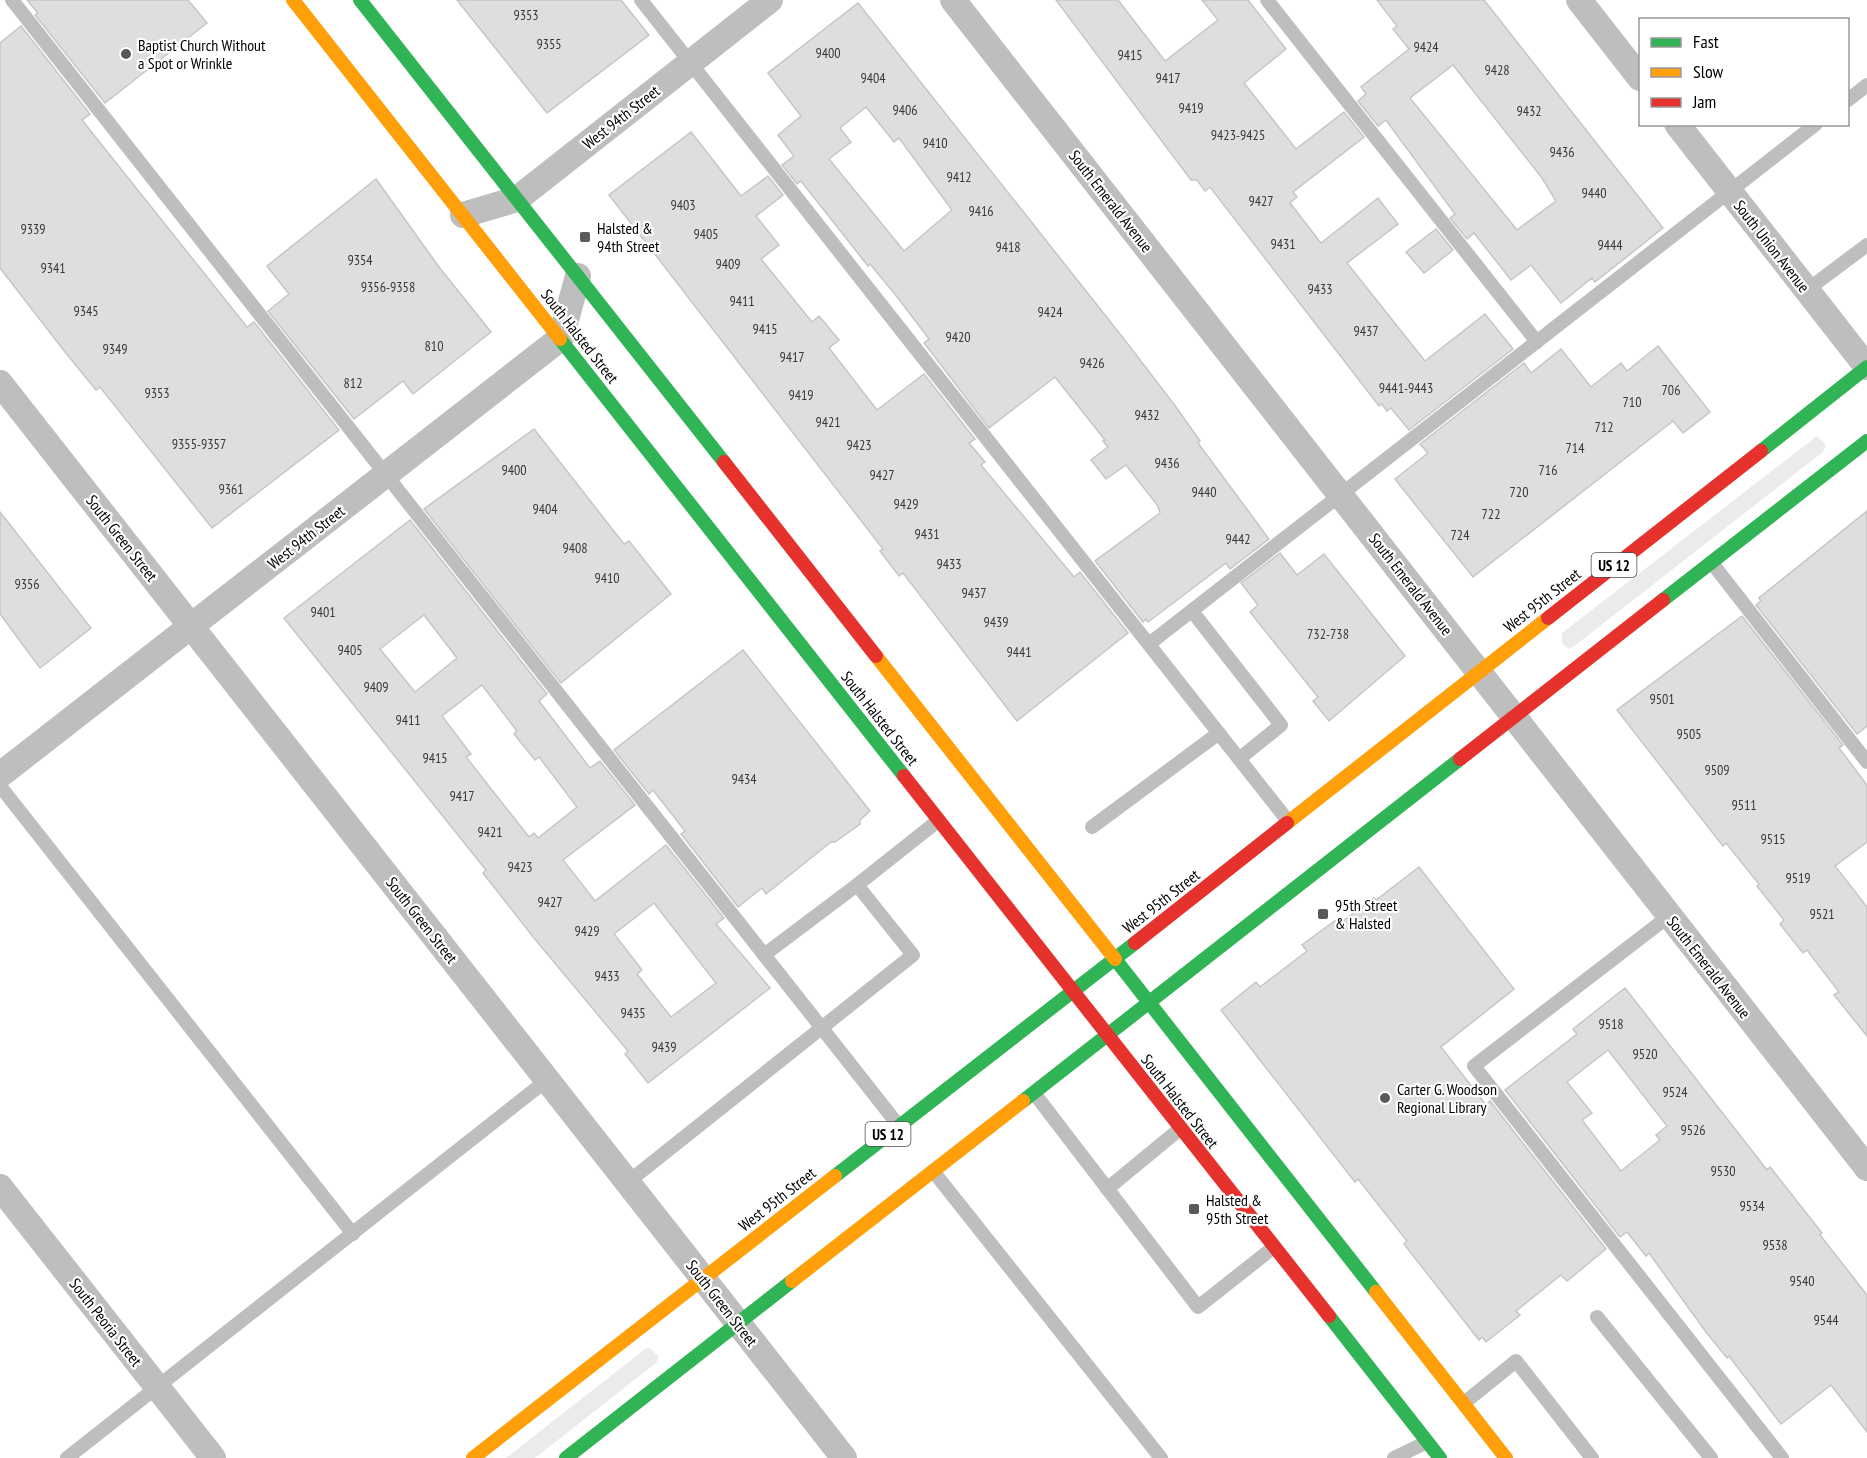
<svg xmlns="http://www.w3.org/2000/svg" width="1867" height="1458" font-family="'PT Sans Narrow',sans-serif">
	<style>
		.green { fill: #ebebeb }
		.building { fill: #dedede; stroke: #c6c6c6; stroke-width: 1.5; fill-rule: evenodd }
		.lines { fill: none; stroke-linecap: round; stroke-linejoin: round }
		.lane { stroke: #bebebe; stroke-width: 14 }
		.street { stroke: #bebebe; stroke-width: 26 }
		.fast { stroke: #30b455; stroke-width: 14 }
		.slow { stroke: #ff9f0a; stroke-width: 14 }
		.jam { stroke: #e5322d; stroke-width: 14 }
		.poi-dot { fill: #595959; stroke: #fff; stroke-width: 2 }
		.labels { text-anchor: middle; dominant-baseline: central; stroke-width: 4.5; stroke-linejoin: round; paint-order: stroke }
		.number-label { font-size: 14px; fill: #383838 }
		.shield { fill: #fff; stroke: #4c4c4c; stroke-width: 1.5 }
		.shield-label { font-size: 15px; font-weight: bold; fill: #000 }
		.poi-label { font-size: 16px; fill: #000; stroke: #fff; text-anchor: start }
		.street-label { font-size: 16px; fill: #000; stroke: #fff }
	</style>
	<rect width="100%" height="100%" fill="#fff"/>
	<g class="green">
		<polygon points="1817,436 1826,445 1823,452 1573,647 1568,648 1562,643 1562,633"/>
		<polygon points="650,1348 659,1357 656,1363 535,1458 506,1458 645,1349"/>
	</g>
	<g class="building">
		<polygon points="27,0 188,0 207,23 105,103 35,15 38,13"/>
		<polygon points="457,0 621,0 649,35 547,113"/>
		<polygon points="1056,0 1118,0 1165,61 1218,20 1202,0 1248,0 1286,49 1244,83 1296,149 1344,112 1364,137 1293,192 1297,197 1290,203 1321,243 1378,198 1398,224 1347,263 1425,361 1485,314 1513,349 1409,430 1391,408 1387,411 1382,404 1379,406 1210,187 1205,191 1197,180 1191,180"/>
		<path d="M1377,0H1484L1663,228L1595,282L1592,278L1561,303L1531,265L1511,280L1474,233L1467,239L1450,218L1455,214L1386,120L1378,126L1358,101L1366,94L1361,87L1409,49L1393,29L1397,26ZM1453,65L1542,178L1556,201L1517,230L1410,98Z"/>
		<path d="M858,3L1124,339L1176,407L1200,441L1198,443L1269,539L1230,569L1226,563L1148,622L1146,619L1143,622L1095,561L1160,513L1158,506L1126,465L1106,479L1091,460L1108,447L1103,441L1105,440L1055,377L989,428L924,343L929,339L898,298L870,264L868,266L801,181L797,184L782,165L794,156L778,135L801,116L768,73ZM866,107L894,142L899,138L952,210L904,251L829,159L851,142L840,128Z"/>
		<polygon points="21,26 90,114 82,120 117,164 247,327 254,322 339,430 212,528 100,387 96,390 65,352 0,268 0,43"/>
		<polygon points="691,132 741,196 768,176 783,195 756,216 779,245 761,259 812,322 819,316 839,340 829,348 877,410 924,374 975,439 969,443 985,462 981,465 1074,577 1080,572 1128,633 1017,721 903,573 899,576 880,551 883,549 609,195"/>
		<polygon points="376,179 439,267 491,332 413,394 403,381 354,419 268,311 289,294 267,266"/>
		<polygon points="1436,229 1453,250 1424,273 1406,252"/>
		<polygon points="1658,346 1710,412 1683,433 1673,421 1473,577 1395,479 1428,453 1420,444 1524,363 1531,373 1561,349 1591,387 1621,363 1627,371"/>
		<polygon points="534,429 624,544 629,541 671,594 561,683 424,509"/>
		<polygon points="1867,511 1867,726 1857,734 1756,605 1761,601 1759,598"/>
		<polygon points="0,512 91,628 40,668 0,614"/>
		<path d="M410,520L547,694L539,701L590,768L600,761L635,805L563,860L595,901L666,845L724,918L716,924L770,988L648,1083L625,1054L628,1051L534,938L483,873L486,870L284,618ZM424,615L457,658L415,692L380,649ZM482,685L517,731L514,734L535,760L539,757L577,807L538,838L534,833L529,837L466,757L471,754L442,716ZM654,903L716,983L671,1017L637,974L642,970L614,934Z"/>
		<polygon points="1280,553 1297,575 1324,554 1405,656 1329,721 1313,701 1318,697 1250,612 1258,605 1241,583"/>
		<polygon points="1742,616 1843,745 1839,748 1867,785 1867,842 1835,866 1867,907 1867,1036 1834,995 1839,992 1807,950 1803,953 1780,924 1784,920 1757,886 1759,884 1726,843 1723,846 1617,710"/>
		<polygon points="743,650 870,811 860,820 860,824 835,842 831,842 766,894 762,888 738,907 681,834 685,831 653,790 649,794 614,750"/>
		<polygon points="1419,867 1514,989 1441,1047 1486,1105 1490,1101 1606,1249 1567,1281 1561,1275 1516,1311 1520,1315 1486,1342 1482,1337 1479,1340 1404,1244 1407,1241 1358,1179 1355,1182 1221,1010 1256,982 1260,987 1307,951 1302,945 1340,917 1343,921 1374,898 1376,900"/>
		<path d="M1625,988L1767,1170L1770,1167L1822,1233L1820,1235L1867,1295V1432L1831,1385L1781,1424L1729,1356L1727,1358L1706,1332L1649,1253L1646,1256L1627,1232L1620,1237L1505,1090L1577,1034L1573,1029ZM1608,1050L1667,1126L1656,1135L1660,1140L1621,1171L1582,1120L1592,1113L1567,1082Z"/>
	</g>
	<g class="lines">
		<g class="lane">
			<polyline points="12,0 899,1126"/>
			<polyline points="641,0 1288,821"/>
			<polyline points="1267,0 1537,342"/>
			<polyline points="1848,100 1867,85"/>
			<polyline points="1807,290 1867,245"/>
			<polyline points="1712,563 1867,762"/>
			<polyline points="1192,611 1281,725 1239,759"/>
			<polyline points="1149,644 1816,124"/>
			<polyline points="0,786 353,1234"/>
			<polyline points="1092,827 1219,733"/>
			<polyline points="857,885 939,820"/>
			<polyline points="1669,916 1474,1066 1782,1458"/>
			<polyline points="1034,1093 1198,1307 1274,1247"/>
			<polyline points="933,1171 1161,1458"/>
			<polyline points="628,1182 913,955 857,885 764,955"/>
			<polyline points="1107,1189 1181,1128"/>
			<polyline points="1597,1317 1711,1458"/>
			<polyline points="1464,1403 1516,1361 1592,1458"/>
			<polyline points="67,1458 547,1080"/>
			<polyline points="1394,1458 1427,1442"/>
		</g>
		<g class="street">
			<polyline points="953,0 1867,1168"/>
			<polyline points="1579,0 1640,78"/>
			<polyline points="1677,124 1867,367"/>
			<polyline points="463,215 517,199 770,0"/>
			<polyline points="0,383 844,1458"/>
			<polyline points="0,775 561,338 578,276"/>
			<polyline points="0,1187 213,1458"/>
		</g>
		<g class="fast">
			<polyline points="360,0 724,462"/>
			<polyline points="560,339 904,776"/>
			<polyline points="1761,451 1867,367"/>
			<polyline points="1663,600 1867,441"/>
			<polyline points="1115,959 1376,1292"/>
			<polyline points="1023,1101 1460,759"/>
			<polyline points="835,1176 1135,943"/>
			<polyline points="1329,1316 1440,1458"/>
			<polyline points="566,1458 792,1281"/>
		</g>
		<g class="slow">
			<polyline points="293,0 560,339"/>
			<polyline points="876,656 1115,959"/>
			<polyline points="1287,823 1548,618"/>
			<polyline points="792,1281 1023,1101"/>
			<polyline points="1376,1292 1506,1458"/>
			<polyline points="473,1458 835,1176"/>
		</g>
		<g class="jam">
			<polyline points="724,462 876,656"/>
			<polyline points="1548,618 1761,451"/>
			<polyline points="1460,759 1663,600"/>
			<polyline points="904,776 1073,991"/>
			<polyline points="1135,943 1287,823"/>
			<polyline points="1073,991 1329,1316"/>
		</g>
	</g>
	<g class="poi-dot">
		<circle cx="126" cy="54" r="6"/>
		<rect x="579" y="231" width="12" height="12" rx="3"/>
		<rect x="1317" y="908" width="12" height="12" rx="3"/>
		<circle cx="1385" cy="1098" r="6"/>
		<rect x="1188" y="1203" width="12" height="12" rx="3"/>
	</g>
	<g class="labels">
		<g class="number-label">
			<text x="526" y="15">9353</text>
			<text x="549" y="44">9355</text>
			<text x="1426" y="47">9424</text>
			<text x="828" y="53">9400</text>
			<text x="1130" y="55">9415</text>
			<text x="1497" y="70">9428</text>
			<text x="873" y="78">9404</text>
			<text x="1168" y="78">9417</text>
			<text x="1191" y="108">9419</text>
			<text x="905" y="110">9406</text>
			<text x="1529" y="111">9432</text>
			<text x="1238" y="135">9423-9425</text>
			<text x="935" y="143">9410</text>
			<text x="1562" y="152">9436</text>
			<text x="959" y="177">9412</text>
			<text x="1594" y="193">9440</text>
			<text x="1261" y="201">9427</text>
			<text x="683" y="205">9403</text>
			<text x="981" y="211">9416</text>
			<text x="33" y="229">9339</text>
			<text x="706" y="234">9405</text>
			<text x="1283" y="244">9431</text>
			<text x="1610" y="245">9444</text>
			<text x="1008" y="247">9418</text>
			<text x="360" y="260">9354</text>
			<text x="728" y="264">9409</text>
			<text x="53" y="268">9341</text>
			<text x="388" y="287">9356-9358</text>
			<text x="1320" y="289">9433</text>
			<text x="742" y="301">9411</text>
			<text x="86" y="311">9345</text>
			<text x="1050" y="312">9424</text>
			<text x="765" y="329">9415</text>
			<text x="1366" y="331">9437</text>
			<text x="958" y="337">9420</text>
			<text x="434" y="346">810</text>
			<text x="115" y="349">9349</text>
			<text x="792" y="357">9417</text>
			<text x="1092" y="363">9426</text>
			<text x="353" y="383">812</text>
			<text x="1406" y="388">9441-9443</text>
			<text x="1671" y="390">706</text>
			<text x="157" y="393">9353</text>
			<text x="801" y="395">9419</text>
			<text x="1632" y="402">710</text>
			<text x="1147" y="415">9432</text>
			<text x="828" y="422">9421</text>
			<text x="1604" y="427">712</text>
			<text x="199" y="444">9355-9357</text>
			<text x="859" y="445">9423</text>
			<text x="1575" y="448">714</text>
			<text x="1167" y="463">9436</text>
			<text x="514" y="470">9400</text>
			<text x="1548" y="470">716</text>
			<text x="882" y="475">9427</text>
			<text x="231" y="489">9361</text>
			<text x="1204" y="492">9440</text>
			<text x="1519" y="492">720</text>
			<text x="906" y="504">9429</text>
			<text x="545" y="509">9404</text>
			<text x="1491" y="514">722</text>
			<text x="927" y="534">9431</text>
			<text x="1460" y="535">724</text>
			<text x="1238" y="539">9442</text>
			<text x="575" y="548">9408</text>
			<text x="949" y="564">9433</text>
			<text x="607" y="578">9410</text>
			<text x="27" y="584">9356</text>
			<text x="974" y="593">9437</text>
			<text x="323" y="612">9401</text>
			<text x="996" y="622">9439</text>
			<text x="1328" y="634">732-738</text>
			<text x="350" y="650">9405</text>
			<text x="1019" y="652">9441</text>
			<text x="376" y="687">9409</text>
			<text x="1662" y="699">9501</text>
			<text x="408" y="720">9411</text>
			<text x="1689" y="734">9505</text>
			<text x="435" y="758">9415</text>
			<text x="1717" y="770">9509</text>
			<text x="744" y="779">9434</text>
			<text x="462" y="796">9417</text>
			<text x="1744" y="805">9511</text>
			<text x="490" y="832">9421</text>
			<text x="1773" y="839">9515</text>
			<text x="520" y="867">9423</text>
			<text x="1798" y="878">9519</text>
			<text x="550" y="902">9427</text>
			<text x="1822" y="914">9521</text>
			<text x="587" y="931">9429</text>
			<text x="607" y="976">9433</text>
			<text x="633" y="1013">9435</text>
			<text x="1611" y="1024">9518</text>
			<text x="664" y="1047">9439</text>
			<text x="1645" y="1054">9520</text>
			<text x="1675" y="1092">9524</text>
			<text x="1693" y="1130">9526</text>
			<text x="1723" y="1171">9530</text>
			<text x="1752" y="1206">9534</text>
			<text x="1775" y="1245">9538</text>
			<text x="1802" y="1281">9540</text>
			<text x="1826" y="1320">9544</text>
		</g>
		<g class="shield">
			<rect x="1591.5" y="553" width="45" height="24" rx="4.5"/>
			<rect x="865.5" y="1122" width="45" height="24" rx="4.5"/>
		</g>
		<g class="shield-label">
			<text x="1614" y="565">US 12</text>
			<text x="888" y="1134">US 12</text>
		</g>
		<g class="poi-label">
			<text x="138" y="45">Baptist Church Without<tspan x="138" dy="18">a Spot or Wrinkle</tspan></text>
			<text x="597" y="228">Halsted &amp;<tspan x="597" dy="18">94th Street</tspan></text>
			<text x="1335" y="905">95th Street<tspan x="1335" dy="18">&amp; Halsted</tspan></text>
			<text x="1397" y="1089">Carter G. Woodson<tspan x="1397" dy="18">Regional Library</tspan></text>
			<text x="1206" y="1200">Halsted &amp;<tspan x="1206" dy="18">95th Street</tspan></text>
		</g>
		<g class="street-label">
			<text transform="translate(621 117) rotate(-38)">West 94th Street</text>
			<text transform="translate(1111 201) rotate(52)">South Emerald Avenue</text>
			<text transform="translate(1772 246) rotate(52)">South Union Avenue</text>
			<text transform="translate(580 336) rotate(52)">South Halsted Street</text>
			<text transform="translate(306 537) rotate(-38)">West 94th Street</text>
			<text transform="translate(122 538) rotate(52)">South Green Street</text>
			<text transform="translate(1411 584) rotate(52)">South Emerald Avenue</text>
			<text transform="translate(1542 600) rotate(-38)">West 95th Street</text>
			<text transform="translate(880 718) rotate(52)">South Halsted Street</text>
			<text transform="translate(1161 901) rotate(-38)">West 95th Street</text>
			<text transform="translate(422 920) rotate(52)">South Green Street</text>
			<text transform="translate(1709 967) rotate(52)">South Emerald Avenue</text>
			<text transform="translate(1180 1101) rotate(52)">South Halsted Street</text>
			<text transform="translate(777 1199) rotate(-38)">West 95th Street</text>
			<text transform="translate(722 1303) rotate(52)">South Green Street</text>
			<text transform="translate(106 1322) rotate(52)">South Peoria Street</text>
		</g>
	</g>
	<rect x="1639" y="18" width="210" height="108" fill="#ffffff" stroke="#999999" stroke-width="1.5"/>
	<rect x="1651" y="38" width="30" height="9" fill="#30b455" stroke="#999999" stroke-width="1.5"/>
	<text x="1693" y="48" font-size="18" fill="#000000">Fast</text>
	<rect x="1651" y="68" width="30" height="9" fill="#ff9f0a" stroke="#999999" stroke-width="1.5"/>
	<text x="1693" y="78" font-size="18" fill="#000000">Slow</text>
	<rect x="1651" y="98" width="30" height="9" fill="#e5322d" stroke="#999999" stroke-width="1.5"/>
	<text x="1693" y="108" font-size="18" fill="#000000">Jam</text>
</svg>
